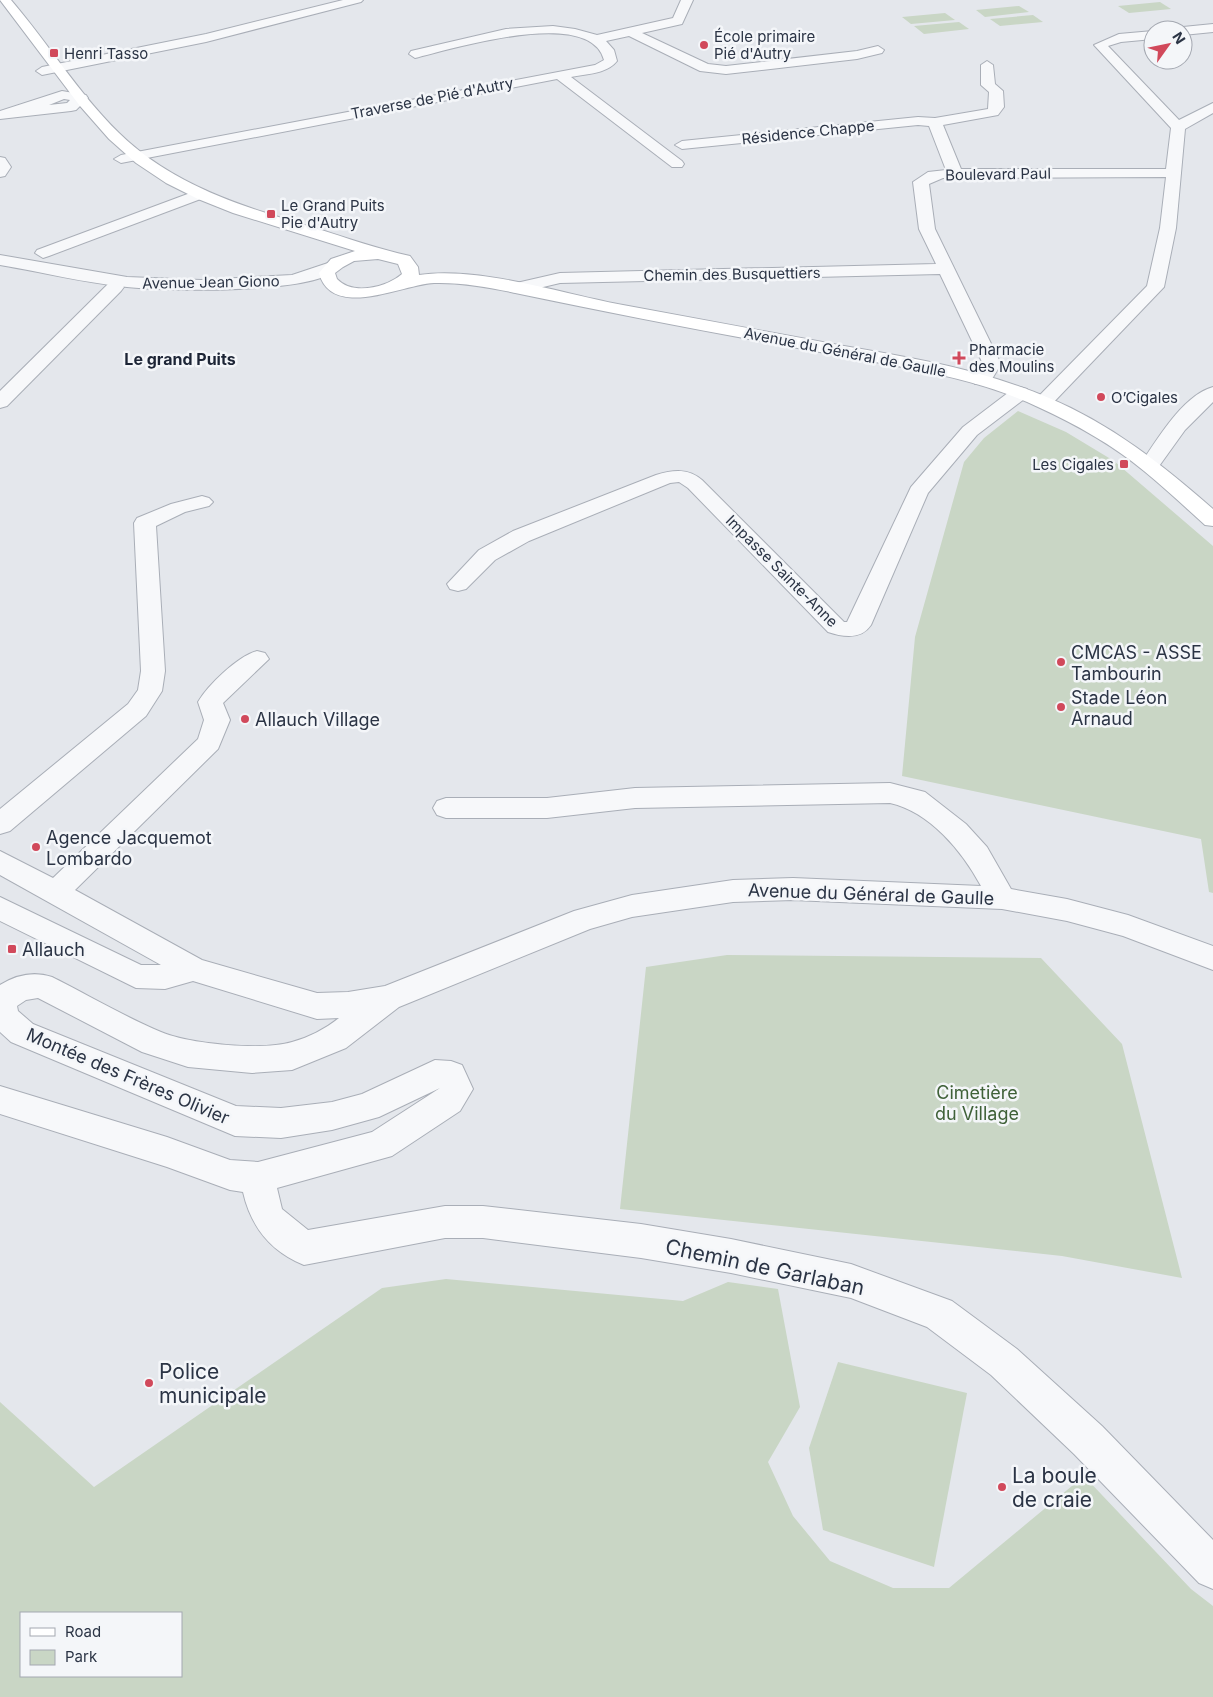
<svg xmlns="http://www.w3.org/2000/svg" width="1213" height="1697" font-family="Inter,sans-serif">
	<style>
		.green { fill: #c9d6c5; fill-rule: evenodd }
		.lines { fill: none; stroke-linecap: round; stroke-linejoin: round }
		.minor-casing { stroke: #a9aeb7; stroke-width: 2 }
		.tertiary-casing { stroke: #a9aeb7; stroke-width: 2 }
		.secondary-casing { stroke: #a9aeb7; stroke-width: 2 }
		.minor { fill: #f7f8fa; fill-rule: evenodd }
		.tertiary { fill: #f7f8fa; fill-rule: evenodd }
		.secondary { fill: #fff; fill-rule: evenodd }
		.poi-dot { fill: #d1495b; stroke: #f4f6f9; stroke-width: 2 }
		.labels { text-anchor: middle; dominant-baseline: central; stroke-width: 5; stroke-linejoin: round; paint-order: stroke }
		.far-poi-label { font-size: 15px; fill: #2b3445; stroke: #f4f6f9; text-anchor: start }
		.far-street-label { font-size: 15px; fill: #2b3445; stroke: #f4f6f9 }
		.far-neighbourhood-label { font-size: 16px; font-weight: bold; fill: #1d2536; stroke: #f4f6f9 }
		.poi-label { font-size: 18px; fill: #2b3445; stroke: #f4f6f9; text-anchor: start }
		.street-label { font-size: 18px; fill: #2b3445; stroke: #f4f6f9 }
		.park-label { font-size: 18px; fill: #3f6138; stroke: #f4f6f9 }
		.near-street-label { font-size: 21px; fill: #2b3445; stroke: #f4f6f9 }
		.near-poi-label { font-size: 21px; fill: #2b3445; stroke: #f4f6f9; text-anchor: start }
	</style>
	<rect width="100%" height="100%" fill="#e4e7ec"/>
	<g class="green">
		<polygon points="1160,2 1171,9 1129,13 1118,6"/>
		<polygon points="1019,6 1029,12 985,17 976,10"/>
		<polygon points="945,13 955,20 911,24 902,17"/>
		<polygon points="1033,15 1043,22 1000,26 990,19"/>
		<polygon points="959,22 969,29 924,34 914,26"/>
		<polygon points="1018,411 1066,432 1114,461 1213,546 1213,893 1209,892 1201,839 902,776 915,637 964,462 984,438"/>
		<polygon points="727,955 1041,958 1122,1044 1182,1278 1062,1256 620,1209 646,967"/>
		<path d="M446,1279L683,1301L728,1282L778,1289L800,1407L768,1462L793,1516L830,1561L893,1588H949L1084,1476L1191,1589L1213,1606V1697H0V1402L94,1487L382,1288ZM21,1613H181V1676H21Z"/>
		<polygon points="838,1362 967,1393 934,1567 823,1530 809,1448"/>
	</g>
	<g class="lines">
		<g class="minor-casing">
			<g id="minor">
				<polygon points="343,0 363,0 361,2 206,42 42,75 36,71 42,67 206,34"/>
				<path d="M681,0H693L682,24L642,33L708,64L726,66L857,51L878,46L884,50L882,53L857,59L726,74L700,71L629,36L606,41L614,50L617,61C607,74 586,74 571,77L682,161L684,164L682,167H672L557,79L121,163L114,159L121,155L595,65L604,60C590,6 452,49 415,58L409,54L411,51L506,29L553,26L575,29L597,35L673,18Z"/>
				<polygon points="1213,24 1213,32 1183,35 1183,30 1178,30 1183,27"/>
				<polygon points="1153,31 1153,39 1121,42 1108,46 1179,120 1213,103 1213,113 1185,129 1176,228 1164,287 1050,406 1036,406 1033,402 1147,286 1160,228 1166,177 943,178 929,184 935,229 1001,364 989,384 975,384 973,380 983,364 940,274 560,283 518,293 512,292 509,288 512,284 560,273 936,264 919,229 913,182 928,172 946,170 929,126 918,125 682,149 675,145 682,141 918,117 935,118 988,109 989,92 981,85 981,65 987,61 993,65 995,84 1003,91 1004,107 998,115 943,125 961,169 1166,169 1171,128 1094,45 1119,34"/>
				<path d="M62,91L86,95L88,98L76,110L71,111L0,119V111ZM64,99L70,100L67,103L49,105Z"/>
				<polygon points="0,157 5,158 11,167 5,176 0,177"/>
				<polygon points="201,189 206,191 209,194 206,197 49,256 43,258 35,253 37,250"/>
				<polygon points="115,282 121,283 124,287 121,291 7,406 0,408 0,391 109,283"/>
				<path d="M1020,387L1027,389L1029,393L1027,397L977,435L928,493L871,625C861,640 843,637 828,632L688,488L679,482L670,483L529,541L495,560L466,589L458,591L450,589L447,584L479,550L513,531L656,475C673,470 688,468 702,480L844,622H847L911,487L963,427L1013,389Z"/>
				<path d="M1213,387V402L1185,430L1157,469L1150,471L1143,469L1140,465C1156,441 1183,395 1213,387Z"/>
				<polygon points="202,496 209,498 213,502 209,506 185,512 156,526 165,671 162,691 146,716 10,831 0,834 0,809 128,704 138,690 141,671 134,523 137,518 171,504"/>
				<path d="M257,651L265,653L269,659L223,703L230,720L218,749L75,890L202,960L317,993L348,992L385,986L574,911L632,895L733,880L793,878L981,886C962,851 930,812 890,803L635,808L547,818H446L437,815L433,808L437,801L446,798H547L635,788L890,783L925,792L966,824L987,847L1011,889L1067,899L1128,915L1213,946V970L1123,936L1067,921L1002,909L793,900L733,902L632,917L590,929L399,1007L346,1048L292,1070L252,1073L188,1067L142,1052L38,998L26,1000L17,1006L18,1011L33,1024L236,1106L281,1108L332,1102L362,1094L435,1060L451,1061L462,1065L473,1089L460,1111L392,1156L277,1188L282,1209L308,1230L445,1206H483L641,1224L731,1239L851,1264L952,1301L1017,1349L1102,1426L1213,1540V1589L1199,1583L1074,1454L991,1375L927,1327L851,1298L731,1273L641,1258L483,1238H445L304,1265C270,1251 251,1227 243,1192L230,1190L167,1167L0,1114V1086L167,1137L230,1160L258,1162L372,1132L440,1088L379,1117L332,1130L281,1138L235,1136L11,1042L0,1032V985C16,975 34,971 52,977C88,995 123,1016 161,1032C189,1044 263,1051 292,1042C310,1037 325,1029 339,1018L317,1019L193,981L165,989L136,988L0,921V897L141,965H161L0,875V851L53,878L198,739L204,720L198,702C208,685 238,656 257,651Z"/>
			</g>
		</g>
		<g class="tertiary-casing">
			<path id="tertiary" d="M0,255L127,277L201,280L292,275L331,262L337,263L339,267C320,295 162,291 127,287C85,283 42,272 0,265Z"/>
		</g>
		<g class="secondary-casing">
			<path id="secondary" d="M0,0H11C48,43 78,93 119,133C173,186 244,207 315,228C347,238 378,249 410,256L418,267L419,275C479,266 563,294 623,305C697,319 771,332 844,346C914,358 984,370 1049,398C1111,424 1163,465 1213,509V526L1205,525C1185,507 1165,488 1144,471C1113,445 1075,424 1038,407C971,375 893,366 820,352C720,334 620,315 520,294C493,288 462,282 434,283C404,284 332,321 319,273L331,259L355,251L233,213L198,199L166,183L136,163L109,139L80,106ZM378,259L398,264L402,274C387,287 353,296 337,279L335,273L343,267L354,261Z"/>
		</g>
		<use href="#minor" class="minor"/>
		<use href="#tertiary" class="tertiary"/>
		<use href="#secondary" class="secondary"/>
	</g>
	<g class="poi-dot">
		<circle cx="704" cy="45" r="5"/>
		<rect x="49" y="48" width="10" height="10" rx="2.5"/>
		<rect x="266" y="209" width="10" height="10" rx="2.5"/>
		<path d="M956.5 350.5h5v5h5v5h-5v5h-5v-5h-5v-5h5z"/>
		<circle cx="1101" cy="397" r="5"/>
		<rect x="1119" y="459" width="10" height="10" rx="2.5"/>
		<circle cx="1061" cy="662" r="5"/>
		<circle cx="1061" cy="707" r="5"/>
		<circle cx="245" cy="719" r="5"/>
		<circle cx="36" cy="847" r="5"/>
		<rect x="7" y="944" width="10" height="10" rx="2.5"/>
		<circle cx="149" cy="1383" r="5"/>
		<circle cx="1002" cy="1487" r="5"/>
	</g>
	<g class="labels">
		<g class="far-poi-label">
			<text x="714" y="36">École primaire<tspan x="714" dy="17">Pié d'Autry</tspan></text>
			<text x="64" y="53">Henri Tasso</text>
			<text x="281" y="205">Le Grand Puits<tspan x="281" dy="17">Pie d'Autry</tspan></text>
			<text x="969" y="349">Pharmacie<tspan x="969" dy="17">des Moulins</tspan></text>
			<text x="1111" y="397">O’Cigales</text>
			<text x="1114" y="464" text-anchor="end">Les Cigales</text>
		</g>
		<g class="far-street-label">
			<text transform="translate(432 98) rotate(-11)">Traverse de Pié d'Autry</text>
			<text transform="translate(808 132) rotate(-6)">Résidence Chappe</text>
			<text transform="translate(998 174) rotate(-1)">Boulevard Paul</text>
			<text transform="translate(732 274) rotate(-1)">Chemin des Busquettiers</text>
			<text transform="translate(211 282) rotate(-1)">Avenue Jean Giono</text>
			<text transform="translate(845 352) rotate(11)">Avenue du Général de Gaulle</text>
			<text transform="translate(782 571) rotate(45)">Impasse Sainte-Anne</text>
		</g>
		<g class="far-neighbourhood-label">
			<text x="180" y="359">Le grand Puits</text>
		</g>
		<g class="poi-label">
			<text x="1071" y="652">CMCAS - ASSE<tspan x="1071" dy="21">Tambourin</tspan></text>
			<text x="1071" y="697">Stade Léon<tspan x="1071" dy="21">Arnaud</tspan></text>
			<text x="255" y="719">Allauch Village</text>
			<text x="46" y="837">Agence Jacquemot<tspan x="46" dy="21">Lombardo</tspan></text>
			<text x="22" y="949">Allauch</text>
		</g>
		<g class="street-label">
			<text transform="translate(871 894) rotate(2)">Avenue du Général de Gaulle</text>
			<text transform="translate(128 1076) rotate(23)">Montée des Frères Olivier</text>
		</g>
		<g class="park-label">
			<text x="977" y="1092">Cimetière<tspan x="977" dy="21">du Village</tspan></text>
		</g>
		<g class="near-street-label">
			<text transform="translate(765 1267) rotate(12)">Chemin de Garlaban</text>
		</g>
		<g class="near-poi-label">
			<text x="159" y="1371">Police<tspan x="159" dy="24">municipale</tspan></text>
			<text x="1012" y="1475">La boule<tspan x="1012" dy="24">de craie</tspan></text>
		</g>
	</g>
	<rect x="20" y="1612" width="162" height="65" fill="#f4f6f9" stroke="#a4a8b1"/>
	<rect x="30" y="1628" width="25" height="8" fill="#ffffff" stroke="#a4a8b1"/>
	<text x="65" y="1637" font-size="15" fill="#2b3445">Road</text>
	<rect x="30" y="1650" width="25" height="15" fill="#c9d6c5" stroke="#a4a8b1"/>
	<text x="65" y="1662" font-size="15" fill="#2b3445">Park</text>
	<g transform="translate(1168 45) rotate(57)"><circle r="24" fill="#f4f6f9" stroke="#a4a8b1"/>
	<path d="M0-4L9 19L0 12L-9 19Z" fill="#d1495b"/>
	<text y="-8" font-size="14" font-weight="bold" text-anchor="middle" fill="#2b3445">N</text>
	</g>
</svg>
